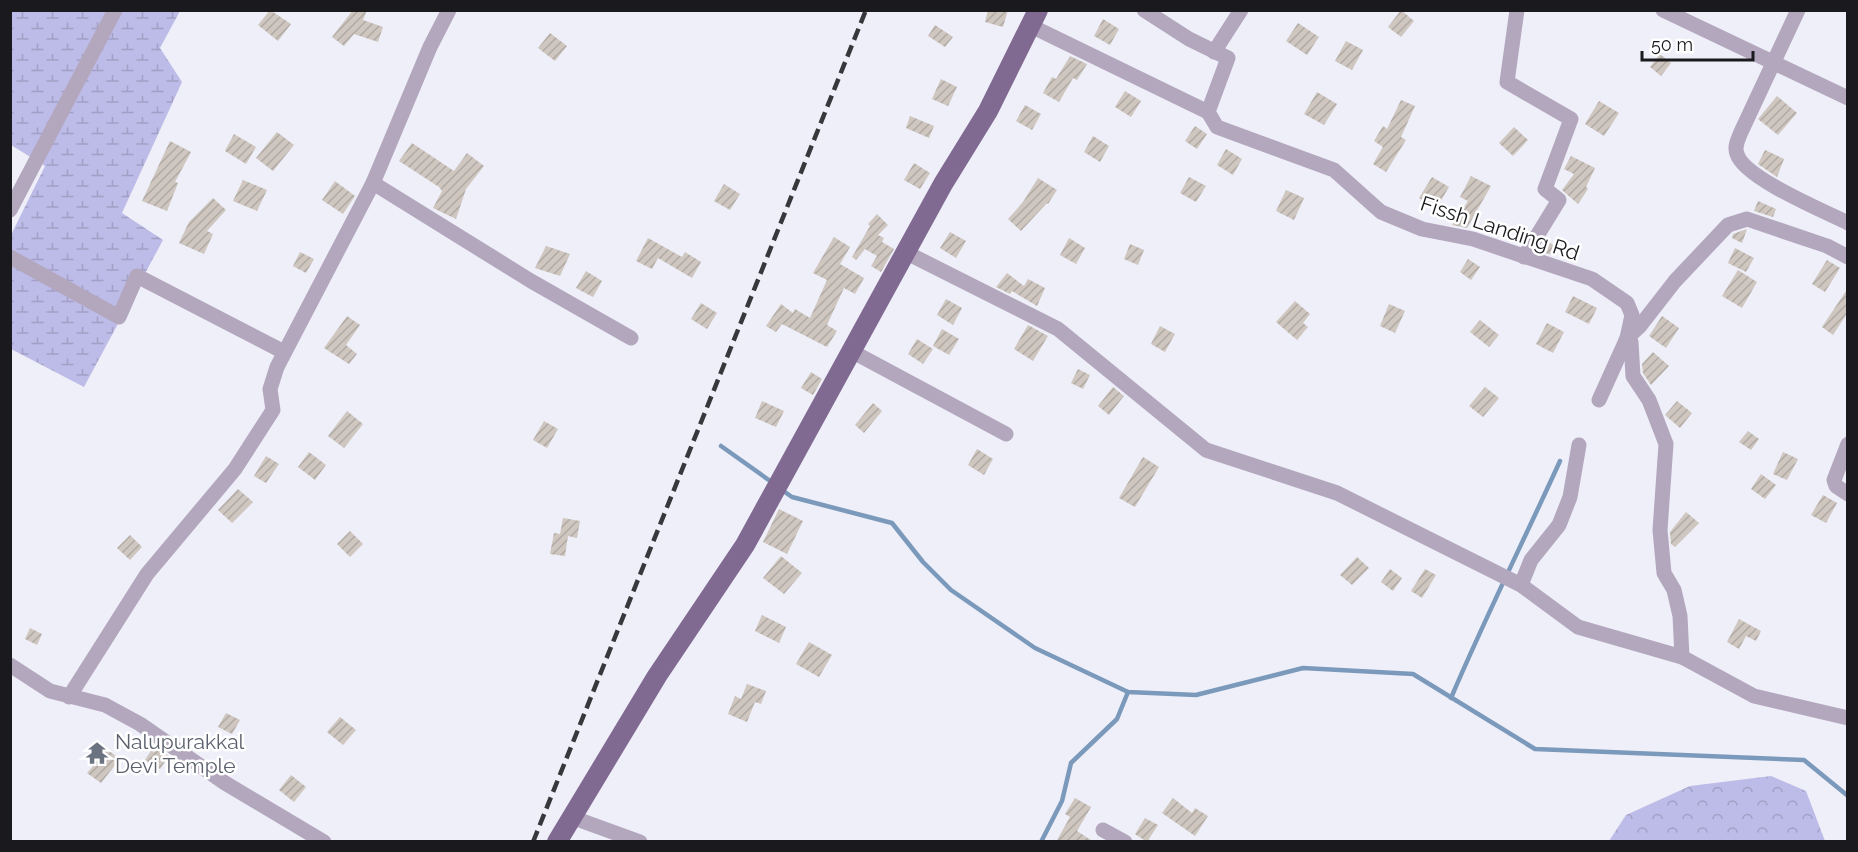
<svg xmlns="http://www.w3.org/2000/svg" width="1858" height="852" font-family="Raleway,sans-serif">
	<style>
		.forest { fill: url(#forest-crowns) }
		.wetland { fill: url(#wetland-marsh) }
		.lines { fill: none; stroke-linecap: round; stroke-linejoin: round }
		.stream { stroke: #7b99ba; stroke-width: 4.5 }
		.building { fill: url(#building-hatch) }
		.minor { stroke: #b3a7be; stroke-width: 15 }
		.major { stroke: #816a92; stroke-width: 20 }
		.rail { stroke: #37373c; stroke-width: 4.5; stroke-dasharray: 12 6; stroke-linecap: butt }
		.labels { text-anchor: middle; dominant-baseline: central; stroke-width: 5; stroke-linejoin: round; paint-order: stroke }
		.street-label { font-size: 21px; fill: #1a1a1e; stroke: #fff }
		.worship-label { font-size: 21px; fill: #5b616d; stroke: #fff; text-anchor: start }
	</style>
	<defs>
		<pattern id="forest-crowns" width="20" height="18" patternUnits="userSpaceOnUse" patternTransform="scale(1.5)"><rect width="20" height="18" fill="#bdbbe7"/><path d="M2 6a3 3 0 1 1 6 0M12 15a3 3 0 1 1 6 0" fill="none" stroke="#a2a0c6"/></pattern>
		<pattern id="wetland-marsh" width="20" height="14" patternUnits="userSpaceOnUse" patternTransform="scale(1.5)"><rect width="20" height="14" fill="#bdbbe7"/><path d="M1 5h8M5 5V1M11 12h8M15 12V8" fill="none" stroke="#a2a0c6"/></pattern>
		<pattern id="building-hatch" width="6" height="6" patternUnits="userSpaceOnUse" patternTransform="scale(1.5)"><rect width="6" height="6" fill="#cec6bf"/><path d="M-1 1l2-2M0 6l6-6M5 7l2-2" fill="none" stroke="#b0aaa4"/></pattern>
	</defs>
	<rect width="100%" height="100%" fill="#efeff9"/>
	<polygon class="forest" points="1771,776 1806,791 1825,841 1609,841 1626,815 1690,786"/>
	<polygon class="wetland" points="11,11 180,11 160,48 182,82 122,213 163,240 84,387 11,349 10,237 45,166 11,145"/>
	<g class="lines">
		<g class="stream">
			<polyline points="721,446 773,483"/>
			<polyline points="782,490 792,497 892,523 923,562 951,590 1035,648 1128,692 1196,695 1303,668 1413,674 1535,749 1804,760 1848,796"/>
			<path d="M1451,698C1485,618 1524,540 1560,461"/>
			<polyline points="1041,842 1062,801 1071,763 1117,719 1128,692"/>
		</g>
	</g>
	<g class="building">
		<polygon points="270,10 291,24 278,41 258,25"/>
		<polygon points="353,10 367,10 363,20 383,27 378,42 354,34 344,46 332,37"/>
		<polygon points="988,10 1008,10 1003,27 985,22"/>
		<polygon points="1401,10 1414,21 1401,37 1388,27"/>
		<polygon points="1103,19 1119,29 1110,45 1094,36"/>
		<polygon points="1298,23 1319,37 1307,55 1286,41"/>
		<polygon points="935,25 953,37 945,47 928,36"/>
		<polygon points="550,33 567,46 555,61 538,48"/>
		<polygon points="1346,41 1363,50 1352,70 1335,61"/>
		<polygon points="1660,54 1671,63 1661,76 1650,67"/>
		<polygon points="1070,56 1087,64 1077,80 1073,78 1059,102 1043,93 1052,77 1056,79"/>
		<polygon points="941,79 957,87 948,106 932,99"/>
		<polygon points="1125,91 1141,101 1131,117 1115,107"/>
		<polygon points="1317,92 1337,104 1324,125 1304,114"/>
		<polygon points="1777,96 1797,113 1778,135 1758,119"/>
		<polygon points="1401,100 1415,106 1401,137 1406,140 1386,172 1373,164 1383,147 1374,141 1383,126 1387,129"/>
		<polygon points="1599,101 1619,113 1604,136 1585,124"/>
		<polygon points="1025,105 1041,114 1032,130 1016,121"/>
		<polygon points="910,116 934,126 929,138 906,128"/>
		<polygon points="1195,126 1207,134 1197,149 1185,141"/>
		<polygon points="1514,127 1528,140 1513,156 1499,143"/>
		<polygon points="277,132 294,145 273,171 256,158"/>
		<polygon points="234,134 256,147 246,164 225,151"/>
		<polygon points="1093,136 1109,146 1100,162 1084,152"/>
		<polygon points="170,141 191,152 175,182 178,183 167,211 142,201"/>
		<polygon points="412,143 454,171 467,153 484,166 466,189 456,219 433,208 442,191 439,187 399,161"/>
		<polygon points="1226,149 1242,159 1233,175 1217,165"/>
		<polygon points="1765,150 1784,159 1777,177 1758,164"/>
		<polygon points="1571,156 1595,168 1586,187 1588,189 1578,204 1562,190 1574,174 1564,169"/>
		<polygon points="914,163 930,173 920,189 904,180"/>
		<polygon points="1471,176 1491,186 1467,228 1452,225 1468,201 1460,197"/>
		<polygon points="1189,177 1206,186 1196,202 1180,193"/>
		<polygon points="1432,177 1449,187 1436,209 1419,198"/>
		<polygon points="1038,178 1057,190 1048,204 1047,203 1021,231 1008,219 1023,202"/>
		<polygon points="243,180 267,190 257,211 233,201"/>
		<polygon points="335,181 355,196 343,214 322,200"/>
		<polygon points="724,184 740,194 730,210 714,201"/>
		<polygon points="1286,190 1304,198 1294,220 1276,211"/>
		<polygon points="213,198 226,210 207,231 213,234 204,254 179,243 189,222"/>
		<polygon points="1758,201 1776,209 1773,217 1754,211"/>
		<polygon points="877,214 888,225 878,235 884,238 882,242 894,249 881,272 871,266 877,256 865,249 856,260 852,257 870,226 868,224"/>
		<polygon points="1747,229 1742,243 1732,238 1733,234"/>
		<polygon points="950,232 966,241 956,258 940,248"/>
		<polygon points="834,237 850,247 840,264 864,278 855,294 844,288 827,325 837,331 827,347 782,324 776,332 766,326 781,304 793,313 795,309 810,318 827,280 813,273"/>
		<polygon points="648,238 682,257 685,252 701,262 692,278 658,258 652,269 636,261"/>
		<polygon points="1069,238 1085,248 1076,264 1060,255"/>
		<polygon points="1546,240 1558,248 1552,255 1539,251"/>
		<polygon points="1130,244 1144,250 1138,265 1124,259"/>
		<polygon points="546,246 570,254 560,276 535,268"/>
		<polygon points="1735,248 1754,258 1746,272 1728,263"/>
		<polygon points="300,252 314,259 306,273 293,266"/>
		<polygon points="1468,259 1480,267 1471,280 1460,272"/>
		<polygon points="1827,260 1840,268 1825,292 1812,284"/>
		<polygon points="1738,270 1757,282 1742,308 1722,296"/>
		<polygon points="586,271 602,281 593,297 576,288"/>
		<polygon points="1007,273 1024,286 1028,279 1045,288 1037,306 1012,291 1010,294 996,287"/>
		<polygon points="1848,288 1848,312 1833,335 1822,327"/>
		<polygon points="1573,296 1597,308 1589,324 1565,312"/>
		<polygon points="946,299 962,308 953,325 937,315"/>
		<polygon points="1295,301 1310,314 1303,323 1308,327 1297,340 1276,322"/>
		<polygon points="701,303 717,313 707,329 691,319"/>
		<polygon points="1389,304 1405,311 1395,333 1380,326"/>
		<polygon points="347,316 360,325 346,345 357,354 349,364 324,348"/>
		<polygon points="1662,316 1679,328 1666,348 1649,336"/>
		<polygon points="1480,320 1499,335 1489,347 1470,332"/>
		<polygon points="1547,323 1564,332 1553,353 1536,344"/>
		<polygon points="1028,325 1048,336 1033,361 1014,349"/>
		<polygon points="1160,326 1175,334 1165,352 1151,344"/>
		<polygon points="942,329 959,339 949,355 933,346"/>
		<polygon points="917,339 933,349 923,364 908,354"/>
		<polygon points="1653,352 1669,366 1651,385 1643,373 1642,364"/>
		<polygon points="1078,369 1090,375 1083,389 1071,383"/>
		<polygon points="811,372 822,379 813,395 801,388"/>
		<polygon points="1113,387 1124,396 1109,415 1098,406"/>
		<polygon points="1485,387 1499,398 1483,417 1469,406"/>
		<polygon points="762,401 784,411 776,427 755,418"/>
		<polygon points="1677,401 1692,413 1680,428 1665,415"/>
		<polygon points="873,403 882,411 864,433 855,425"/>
		<polygon points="347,411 363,424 344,448 328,436"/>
		<polygon points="544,421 558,429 547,448 533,440"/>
		<polygon points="1748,431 1759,439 1751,450 1739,442"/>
		<polygon points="977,449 993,459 984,475 968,465"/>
		<polygon points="309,452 326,465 315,480 298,467"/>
		<polygon points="1783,452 1798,459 1787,480 1773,474"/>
		<polygon points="266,456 279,464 266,483 254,476"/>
		<polygon points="1143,457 1159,467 1135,507 1119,498"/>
		<polygon points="1761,474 1776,485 1765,499 1751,489"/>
		<polygon points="238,489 253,502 232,523 218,510"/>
		<polygon points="1823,495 1837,503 1826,523 1811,515"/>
		<polygon points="779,509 803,521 787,554 763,542"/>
		<polygon points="1686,512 1699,523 1675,547 1671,544 1670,532"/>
		<polygon points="563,518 580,521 577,538 568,536 565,556 550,554 554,533 560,534"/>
		<polygon points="350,531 363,544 350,557 337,544"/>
		<polygon points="130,535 142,547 130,560 117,548"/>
		<polygon points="781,556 802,573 784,594 763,578"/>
		<polygon points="1357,557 1369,568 1352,585 1340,575"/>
		<polygon points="1390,569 1402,578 1393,591 1381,582"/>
		<polygon points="1425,569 1436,575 1422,598 1411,591"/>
		<polygon points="762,615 786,627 779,643 755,631"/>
		<polygon points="1739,619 1761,631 1756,641 1746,636 1739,649 1727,642"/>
		<polygon points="30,628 42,634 37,645 25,639"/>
		<polygon points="809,642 832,655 819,677 796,664"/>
		<polygon points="747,684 766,691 761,704 755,702 747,722 728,714 735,696 741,699"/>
		<polygon points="226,713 240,720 232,734 218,727"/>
		<polygon points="340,717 356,730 343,745 327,732"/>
		<polygon points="101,745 120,759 101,783 87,773 94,765 90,762"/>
		<polygon points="154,746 169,756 160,769 145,760"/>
		<polygon points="291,775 306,787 294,802 279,790"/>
		<polygon points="1075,798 1091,807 1077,831 1094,842 1056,842 1070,817 1065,814"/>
		<polygon points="1173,798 1192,813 1195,808 1208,816 1195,836 1162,813"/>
		<polygon points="1145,818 1158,825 1147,842 1135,834"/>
	</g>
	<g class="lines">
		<g class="minor">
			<polyline points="1517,10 1507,82 1571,119 1545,189 1559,200 1524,257"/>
			<polyline points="1663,10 1848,98"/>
			<path d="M1798,10L1741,132C1738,139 1734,147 1737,154C1744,178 1824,211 1848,223"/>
			<polyline points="1031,26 1208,112"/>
			<polyline points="1214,52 1241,10"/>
			<polyline points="373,183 531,281 631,338"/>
			<polyline points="10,210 115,10"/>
			<polyline points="907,253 1058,329 1206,450 1337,493 1521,585 1578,627 1682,657 1680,616 1674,590 1664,573 1660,530 1666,444 1649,400 1633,376 1631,342 1627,338 1632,315 1627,303 1592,279 1473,239 1422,229 1381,212 1334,170 1217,127 1208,112 1228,58 1189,39 1144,10"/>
			<polyline points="10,257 119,317 137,276 284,352"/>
			<polyline points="853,352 1006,434"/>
			<polyline points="1599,400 1627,338 1640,326 1675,281 1728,225 1747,219 1827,246 1848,257"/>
			<polyline points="1848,444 1834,480 1836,486 1848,494"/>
			<polyline points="1521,585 1531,560 1559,525 1570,497 1579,445"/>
			<polyline points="1682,657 1754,696 1848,718"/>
			<polyline points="10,665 50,691 105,705 140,724 225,783 324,842"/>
			<polyline points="69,697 147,574 235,469 273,410 270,389 277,367 373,183 430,47 449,10"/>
			<polyline points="574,818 640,842"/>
			<polyline points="1103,830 1125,842"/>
		</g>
		<polyline class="major" points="557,842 657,676 745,545 943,184 988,111 1038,10"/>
		<polyline class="rail" points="533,842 866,10"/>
	</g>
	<defs>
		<g id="temple-bare" transform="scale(1.8)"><path d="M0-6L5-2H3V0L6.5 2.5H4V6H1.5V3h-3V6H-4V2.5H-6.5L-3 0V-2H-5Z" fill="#6b7280" stroke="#fff" stroke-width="2.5" paint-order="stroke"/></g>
	</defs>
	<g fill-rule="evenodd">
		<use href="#temple-bare" x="97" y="753"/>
	</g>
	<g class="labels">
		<g class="street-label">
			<text transform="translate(1500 228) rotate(18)">Fissh Landing Rd</text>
		</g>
		<g class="worship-label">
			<text x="115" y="741">Nalupurakkal<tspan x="115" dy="24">Devi Temple</tspan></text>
		</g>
	</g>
	<rect width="1858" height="852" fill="none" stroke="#1a1a1e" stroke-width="24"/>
	<path d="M1642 51v9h111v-9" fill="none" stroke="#1a1a1e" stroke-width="3"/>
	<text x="1651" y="51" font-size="18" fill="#1a1a1e" stroke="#ffffff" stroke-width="4.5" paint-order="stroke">50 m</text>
</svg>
